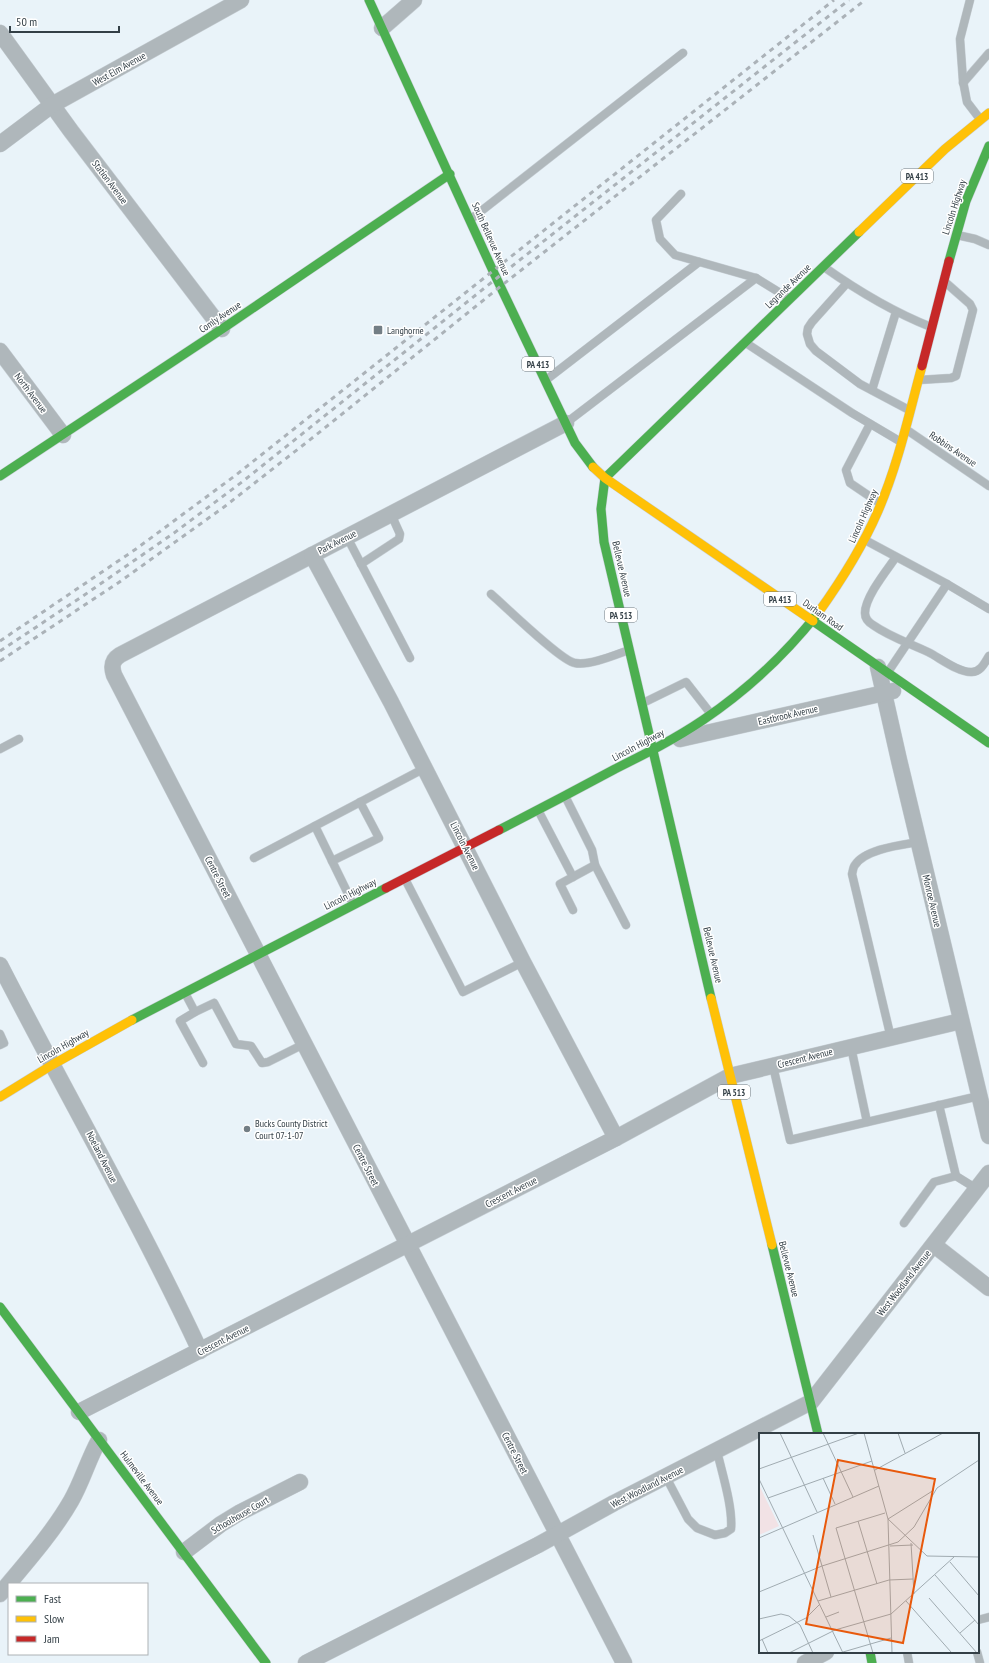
<svg xmlns="http://www.w3.org/2000/svg" width="989" height="1663" font-family="'PT Sans Narrow',sans-serif">
	<style>
		.lines { fill: none; stroke-linecap: round; stroke-linejoin: round }
		.lane-casing { stroke: #c6ced4; stroke-width: 9 }
		.street-casing { stroke: #c6ced4; stroke-width: 17 }
		.fast-casing { stroke: #c6ced4; stroke-width: 10 }
		.slow-casing { stroke: #c6ced4; stroke-width: 10 }
		.jam-casing { stroke: #c6ced4; stroke-width: 10 }
		.lane { stroke: #afb7bb; stroke-width: 8 }
		.street { stroke: #afb7bb; stroke-width: 16 }
		.fast { stroke: #4caf50; stroke-width: 9 }
		.slow { stroke: #ffc107; stroke-width: 9 }
		.jam { stroke: #c62828; stroke-width: 9 }
		.rail { stroke: #abb2b8; stroke-width: 3; stroke-dasharray: 5 5; stroke-linecap: butt }
		.poi-dot { fill: #737e85; stroke: #fff; stroke-width: 1.5 }
		.labels { text-anchor: middle; dominant-baseline: central; stroke-width: 3; stroke-linejoin: round; paint-order: stroke }
		.shield { fill: #fff; stroke: #70797e; stroke-width: 1 }
		.shield-label { font-size: 9px; font-weight: bold; fill: #333f46 }
		.street-label { font-size: 10px; fill: #333f46; stroke: #fff }
		.poi-label { font-size: 10px; fill: #333f46; stroke: #fff; text-anchor: start }
		.inset-road { fill: none; stroke: #a0abb1; stroke-width: 1 }
		.view { fill: #e8590c; fill-opacity: 0.15; stroke: #e8590c; stroke-width: 2 }
		.inset-edge { fill: none; stroke: #333f46; stroke-width: 2 }
	</style>
	<rect width="100%" height="100%" fill="#e9f3f9"/>
	<g class="lines">
		<g class="lane-casing">
			<g id="lane">
				<polyline points="970,0 960,39 963,81 967,102 980,119"/>
				<polyline points="963,83 989,53"/>
				<polyline points="681,194 656,220 660,239 675,255 756,278 790,299"/>
				<polyline points="471,219 683,53"/>
				<polyline points="957,235 975,239 989,245"/>
				<path d="M824,267C858,291 893,312 931,327"/>
				<polyline points="847,283 812,322 808,328 807,334 810,344 816,351 860,384 909,410"/>
				<polyline points="746,343 852,413 901,442"/>
				<polyline points="546,380 699,262"/>
				<polyline points="919,380 951,378 956,376 973,310 970,304 945,282"/>
				<polyline points="872,390 896,312"/>
				<polyline points="566,423 756,278"/>
				<polyline points="870,424 846,470 850,483 881,504"/>
				<polyline points="907,430 989,486"/>
				<polyline points="347,537 410,658"/>
				<polyline points="865,540 947,584 888,672"/>
				<path d="M896,557C887,570 865,597 865,613C865,618 868,622 873,625C890,637 909,643 928,652C940,658 959,673 972,672C981,672 985,662 989,656"/>
				<polyline points="361,564 399,539 400,534 391,514"/>
				<polyline points="947,584 989,609"/>
				<path d="M491,594C506,607 561,661 575,663C589,666 615,655 629,650"/>
				<polyline points="643,703 686,682 711,714"/>
				<polyline points="0,749 19,739"/>
				<polyline points="565,796 592,850 595,865 626,925"/>
				<polyline points="538,810 573,877"/>
				<polyline points="315,826 353,904"/>
				<polyline points="254,858 425,768"/>
				<polyline points="332,861 379,838 360,802"/>
				<polyline points="405,879 463,992 523,962"/>
				<polyline points="573,910 560,884 595,865"/>
				<polyline points="185,993 195,1012 214,1003 236,1044 251,1046 262,1063 268,1062 304,1044"/>
				<polyline points="195,1012 180,1021 203,1063"/>
				<polyline points="0,1034 4,1043 0,1045"/>
				<path d="M891,1038L852,874C853,871 853,867 855,865C865,849 901,845 918,842"/>
				<polyline points="851,1047 867,1122"/>
				<polyline points="773,1066 790,1140 979,1096"/>
				<polyline points="939,1105 956,1176"/>
				<polyline points="904,1223 934,1182 956,1176 977,1189"/>
				<path d="M666,1477L688,1519L697,1528L715,1535L725,1533L731,1529C733,1507 722,1473 717,1451"/>
				<polyline points="978,1620 989,1617"/>
				<polyline points="907,1652 909,1663"/>
				<polyline points="977,1652 980,1663"/>
			</g>
		</g>
		<g class="street-casing">
			<g id="street">
				<polyline points="382,28 414,0"/>
				<polyline points="0,33 71,131 222,329"/>
				<polyline points="0,144 52,105 241,0"/>
				<polyline points="0,351 63,435"/>
				<path d="M566,423L120,655C112,660 111,666 114,675L624,1663"/>
				<polyline points="312,555 391,702 523,962 616,1138"/>
				<polyline points="878,667 899,760 989,1136"/>
				<polyline points="680,739 893,691"/>
				<path d="M0,965C66,1094 139,1220 200,1351"/>
				<polyline points="934,1245 989,1288"/>
				<polyline points="79,1412 616,1138 730,1076 961,1021"/>
				<polyline points="184,1552 221,1524 239,1513 300,1482"/>
				<path d="M0,1594C24,1565 52,1534 71,1501C82,1482 88,1460 99,1440"/>
				<polyline points="306,1663 538,1545 614,1503 811,1402 989,1173"/>
				<polyline points="805,1663 826,1652"/>
			</g>
		</g>
		<g class="fast-casing">
			<g id="fast">
				<polyline points="369,0 493,271 575,443 593,467"/>
				<polyline points="949,261 966,201 989,146"/>
				<polyline points="0,476 222,329 450,174"/>
				<polyline points="605,478 601,509 604,542 711,998"/>
				<polyline points="605,478 859,232"/>
				<polyline points="813,621 989,743"/>
				<path d="M499,830C538,810 576,790 615,769C645,754 675,739 703,720C746,691 785,655 818,613"/>
				<polyline points="132,1020 386,888"/>
				<polyline points="772,1245 818,1434"/>
				<polyline points="0,1307 266,1663"/>
				<polyline points="870,1652 872,1663"/>
			</g>
		</g>
		<g class="slow-casing">
			<g id="slow">
				<polyline points="859,232 945,149 989,113"/>
				<polyline points="593,467 605,478 631,496 813,621"/>
				<path d="M818,613C841,581 862,548 878,511C898,465 909,414 922,366"/>
				<polyline points="711,998 772,1245"/>
				<polyline points="0,1097 52,1065 132,1020"/>
			</g>
		</g>
		<g class="jam-casing">
			<g id="jam">
				<polyline points="922,366 949,261"/>
				<polyline points="386,888 499,830"/>
			</g>
		</g>
		<use href="#lane" class="lane"/>
		<use href="#street" class="street"/>
		<use href="#fast" class="fast"/>
		<use href="#slow" class="slow"/>
		<use href="#jam" class="jam"/>
		<g class="rail">
			<polyline points="0,641 136,549 236,475 834,0"/>
			<polyline points="0,651 80,598 174,533 242,482 497,278 849,0"/>
			<polyline points="0,661 118,583 224,507 316,435 501,286 865,0"/>
		</g>
	</g>
	<g class="poi-dot">
		<rect x="373" y="325" width="10" height="10" rx="2"/>
		<circle cx="247" cy="1129" r="4"/>
	</g>
	<g class="labels">
		<g class="shield">
			<rect x="901" y="169" width="32" height="14" rx="3"/>
			<rect x="522" y="357" width="32" height="14" rx="3"/>
			<rect x="764" y="592" width="32" height="14" rx="3"/>
			<rect x="605" y="608" width="32" height="14" rx="3"/>
			<rect x="718" y="1085" width="32" height="14" rx="3"/>
		</g>
		<g class="shield-label">
			<text x="917" y="176">PA 413</text>
			<text x="538" y="364">PA 413</text>
			<text x="780" y="599">PA 413</text>
			<text x="621" y="615">PA 513</text>
			<text x="734" y="1092">PA 513</text>
		</g>
		<g class="street-label">
			<text transform="translate(119 69) rotate(-29)">West Elm Avenue</text>
			<text transform="translate(110 182) rotate(53)">Station Avenue</text>
			<text transform="translate(954 207) rotate(-72)">Lincoln Highway</text>
			<text transform="translate(491 239) rotate(66)">South Bellevue Avenue</text>
			<text transform="translate(788 286) rotate(-44)">Legrande Avenue</text>
			<text transform="translate(220 317) rotate(-34)">Comly Avenue</text>
			<text transform="translate(31 393) rotate(53)">North Avenue</text>
			<text transform="translate(953 449) rotate(34)">Robbins Avenue</text>
			<text transform="translate(863 516) rotate(-66)">Lincoln Highway</text>
			<text transform="translate(337 542) rotate(-27)">Park Avenue</text>
			<text transform="translate(622 569) rotate(77)">Bellevue Avenue</text>
			<text transform="translate(823 615) rotate(35)">Durham Road</text>
			<text transform="translate(788 715) rotate(-13)">Eastbrook Avenue</text>
			<text transform="translate(638 745) rotate(-28)">Lincoln Highway</text>
			<text transform="translate(465 846) rotate(63)">Lincoln Avenue</text>
			<text transform="translate(218 877) rotate(63)">Centre Street</text>
			<text transform="translate(350 894) rotate(-27)">Lincoln Highway</text>
			<text transform="translate(932 901) rotate(77)">Monroe Avenue</text>
			<text transform="translate(713 955) rotate(77)">Bellevue Avenue</text>
			<text transform="translate(63 1046) rotate(-30)">Lincoln Highway</text>
			<text transform="translate(805 1058) rotate(-14)">Crescent Avenue</text>
			<text transform="translate(102 1157) rotate(63)">Noeland Avenue</text>
			<text transform="translate(366 1165) rotate(63)">Centre Street</text>
			<text transform="translate(511 1192) rotate(-27)">Crescent Avenue</text>
			<text transform="translate(789 1269) rotate(76)">Bellevue Avenue</text>
			<text transform="translate(904 1283) rotate(-52)">West Woodland Avenue</text>
			<text transform="translate(223 1340) rotate(-27)">Crescent Avenue</text>
			<text transform="translate(515 1453) rotate(63)">Centre Street</text>
			<text transform="translate(142 1478) rotate(53)">Hulmeville Avenue</text>
			<text transform="translate(647 1487) rotate(-27)">West Woodland Avenue</text>
			<text transform="translate(240 1515) rotate(-30)">Schoolhouse Court</text>
		</g>
		<g class="poi-label">
			<text x="387" y="330">Langhorne</text>
			<text x="255" y="1123">Bucks County District<tspan x="255" dy="12">Court 07-1-07</tspan></text>
		</g>
	</g>
	<g transform="translate(759 1433)">
		<rect width="220" height="220" fill="#e9f3f9"/>
		<path d="M0,52L20,93L0,102Z" fill="#f2e2e5"/>
		<path class="inset-road" d="M21,0L58,79M64,0L94,64M105,0L129,86L168,123L220,124M139,0L146,20M0,36L100,0M116,37L184,0M64,45L76,71M0,46L84,220M9,65L113,28M129,86L133,220M129,86L175,57M99,88L118,151M54,102L72,164M0,105L120,53M152,110L155,161M131,113L154,112M191,129L220,163M176,142L220,192M0,159L63,133L139,109L155,94L178,55L220,27M170,165L218,220M59,168L130,147L154,146M147,168L192,219M67,184L80,179M0,186L22,181L30,183L41,192L54,220M201,200L216,187M3,206L9,220M0,208L47,185L61,171M84,219L132,205M30,220L76,197L132,181L195,124M114,220L77,95L126,80"/>
		<path class="view" d="M79,27L176,46L144,210L47,191Z"/>
		<rect width="220" height="220" class="inset-edge"/>
	</g>
	<rect x="8" y="1583" width="140" height="72" fill="#ffffff" stroke="#adb2b5"/>
	<rect x="16" y="1596" width="20" height="6" fill="#4caf50" stroke="#adb2b5"/>
	<text x="44" y="1603" font-size="12" fill="#333f46">Fast</text>
	<rect x="16" y="1616" width="20" height="6" fill="#ffc107" stroke="#adb2b5"/>
	<text x="44" y="1623" font-size="12" fill="#333f46">Slow</text>
	<rect x="16" y="1636" width="20" height="6" fill="#c62828" stroke="#adb2b5"/>
	<text x="44" y="1643" font-size="12" fill="#333f46">Jam</text>
	<path d="M10 26v6h109v-6" fill="none" stroke="#333f46" stroke-width="2"/>
	<text x="16" y="26" font-size="12" fill="#333f46" stroke="#ffffff" stroke-width="3" paint-order="stroke">50 m</text>
</svg>
